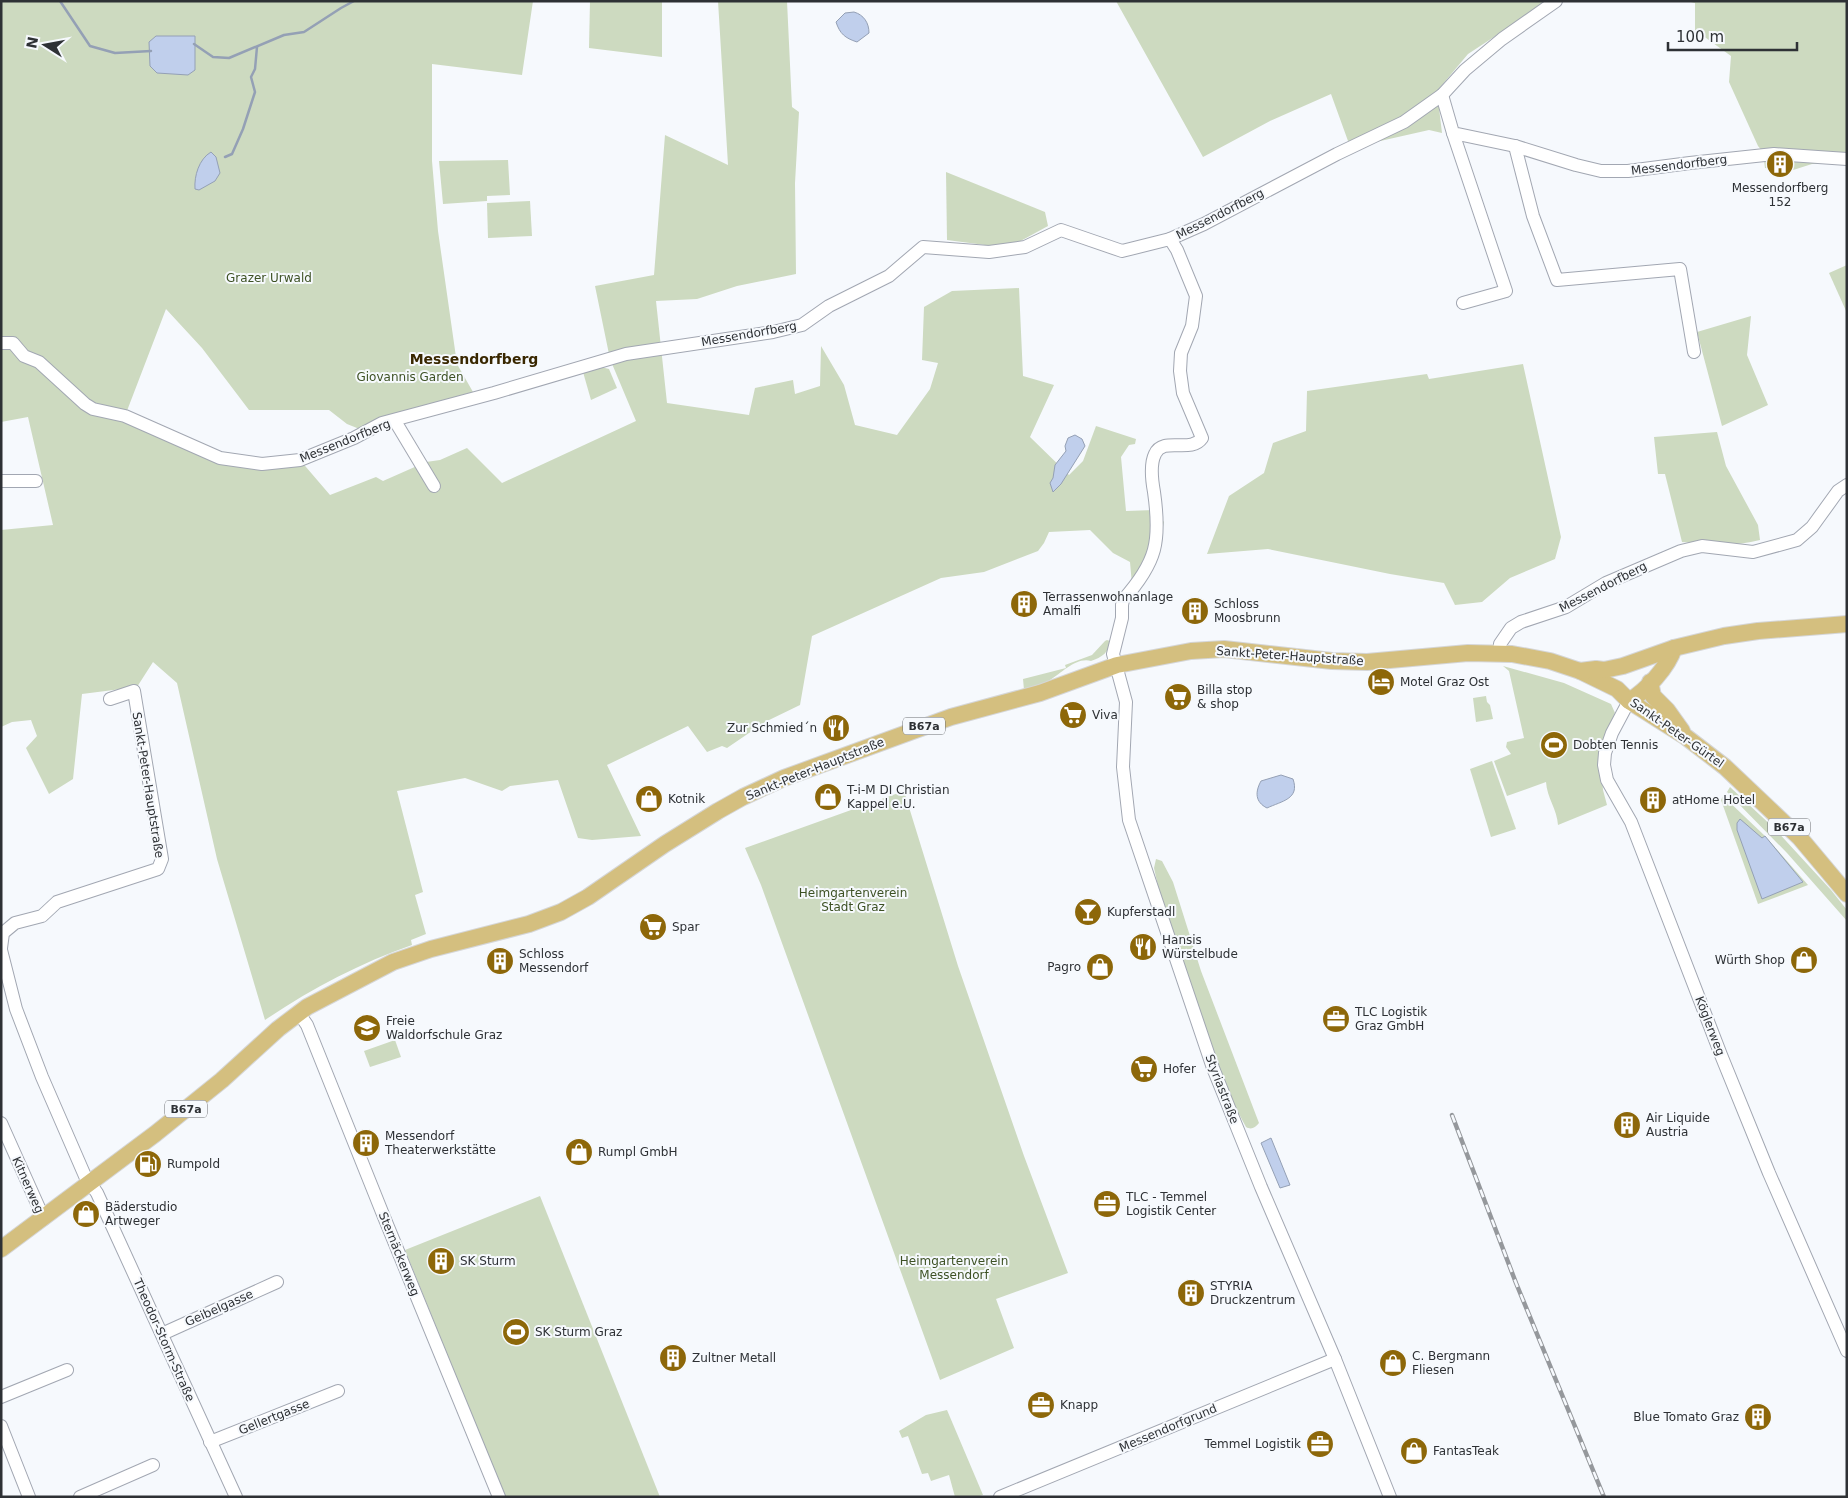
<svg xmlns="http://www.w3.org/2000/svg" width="1848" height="1498" font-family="'DejaVu Sans',sans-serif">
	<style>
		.green { fill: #cddac0 }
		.water { fill: #c0cfec; stroke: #94a0b5 }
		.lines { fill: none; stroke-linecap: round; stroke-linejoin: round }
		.stream { stroke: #94a0b5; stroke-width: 2.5 }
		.minor-casing { stroke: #a2a7b2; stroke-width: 14 }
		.major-casing { stroke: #d5d6d7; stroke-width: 18 }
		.minor { stroke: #fff; stroke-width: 12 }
		.major { stroke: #d4bf7f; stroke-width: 16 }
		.rail-casing { stroke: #95989c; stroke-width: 4.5 }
		.rail { stroke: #f6f9fd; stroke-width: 2.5; stroke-dasharray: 8; stroke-linecap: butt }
		.labels { text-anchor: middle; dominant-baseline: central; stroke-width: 4; stroke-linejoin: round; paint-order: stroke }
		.shield { fill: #f6f9fd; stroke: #6a6d71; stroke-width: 1 }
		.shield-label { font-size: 11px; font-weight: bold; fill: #2e3135 }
		.street-label { font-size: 12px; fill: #2e3135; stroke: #f6f9fd }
		.poi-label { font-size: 12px; fill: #2e3135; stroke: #f6f9fd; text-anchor: start }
		.park-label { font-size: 12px; fill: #3d5124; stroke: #f6f9fd }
		.neighbourhood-label { font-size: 14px; font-weight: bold; fill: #392700; stroke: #f6f9fd }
	</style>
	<rect width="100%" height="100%" fill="#f6f9fd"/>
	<g class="green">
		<path d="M1,1H533L522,75L432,64V161L438,231L457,364L473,392L462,395L453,405L362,430L347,424L329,410H249L202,348L166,309L125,416L220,458L300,460L330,495L376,477L383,481L426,462L440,460L467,448L502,483L636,421L610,359L595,286L654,275L665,135L728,165L718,1H787L792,107L799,112L795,183L796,274L737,286L697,299L656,301L667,403L749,415L755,388L793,380L795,394L820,386L821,346L844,385L855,425L897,435L930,389L938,363L922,360L924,307L952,291L1019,288L1023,376L1054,385L1030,437L1069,475L1083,461L1096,426L1136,439L1135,444L1129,445L1121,457L1126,511L1154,510L1164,522L1152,571L1133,596L1130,562L1113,553L1090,530L1049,532L1044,543L1038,551L984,572L941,578L812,636L800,705L765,722L727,748L722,746L707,752L688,726L607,765L641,836L592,840L578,838L558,780L510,786L502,791L465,778L397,791L423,892L415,895L426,934L411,940L412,945C360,963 311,989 265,1020L217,859L177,683L153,662L137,687L82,694L73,779L49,794L26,748L37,736L31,720L12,722L1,727V530L53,525L28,417L1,422Z"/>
		<polygon points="590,1 662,1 662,57 589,48"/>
		<polygon points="1116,1 1549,1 1468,54 1437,91 1442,133 1429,130 1367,144 1352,152 1331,94 1270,121 1203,157"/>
		<polygon points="1687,1 1847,1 1847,161 1812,164 1790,171 1765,168 1763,152 1758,146 1729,82 1731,56 1695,30 1695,3"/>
		<polygon points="508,160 510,195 487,196 487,201 443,204 439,161"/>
		<polygon points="946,172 1045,212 1048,226 1008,248 947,240"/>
		<polygon points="530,201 532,236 488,238 487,203"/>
		<polygon points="1847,265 1847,313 1829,273"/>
		<polygon points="1751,316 1747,355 1768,405 1722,426 1697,332"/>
		<polygon points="1523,364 1561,537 1555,559 1510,578 1482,602 1455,605 1444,583 1390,574 1268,549 1207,554 1229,496 1264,473 1273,443 1306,431 1307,391 1427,374 1429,379"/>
		<polygon points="601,367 609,369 617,388 591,400 583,372"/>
		<path d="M1717,432L1726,466L1758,525L1760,540C1734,547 1709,544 1682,542L1665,474H1658L1654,437Z"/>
		<path d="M1107,640L1110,641C1109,653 1102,657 1091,661C1076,657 1062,673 1050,680C1043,685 1033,687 1024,690L1023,679L1066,668L1065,665L1092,655L1105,641Z"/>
		<path d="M1503,666L1564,683L1611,704L1615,713L1600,747L1603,790L1607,805L1558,825C1557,809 1547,798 1546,782L1507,796L1494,761L1511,754L1506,747L1507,742L1524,738L1509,671Z"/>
		<polygon points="1486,696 1487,702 1490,705 1493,719 1476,722 1473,698"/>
		<polygon points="1492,761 1516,829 1491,837 1470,769"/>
		<polygon points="1730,787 1775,829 1831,890 1847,910 1847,921 1787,853 1727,792"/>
		<polygon points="904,791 958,966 1024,1156 1068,1273 996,1299 1014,1348 940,1380 761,885 745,848"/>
		<polygon points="1723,796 1765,836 1808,885 1758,904 1721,800"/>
		<path d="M1156,859L1162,861L1173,882L1201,971L1259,1123C1255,1128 1251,1130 1246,1127L1233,1103L1221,1073L1162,904L1154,868Z"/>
		<polygon points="395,1040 401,1057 370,1067 364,1051"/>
		<polygon points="540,1196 660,1497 505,1497 405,1250"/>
		<polygon points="947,1410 983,1495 976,1497 955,1497 949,1475 931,1481 928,1473 922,1474 908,1436 902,1438 899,1431 926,1415"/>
	</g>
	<g class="water">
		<path d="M854,12C864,15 869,23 869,33L857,42C845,38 840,34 836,22L845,13Z"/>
		<polygon points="156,36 195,36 195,70 188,75 157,73 150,66 149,42"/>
		<path d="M211,152L216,157L220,173L215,181L199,190L195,189C194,176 199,159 211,152Z"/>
		<polygon points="1075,435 1082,439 1085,446 1061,484 1053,492 1050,483 1053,478 1055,465 1066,451 1065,446 1068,438"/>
		<path d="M1281,775L1293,779C1300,799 1282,801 1267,808C1255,802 1255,792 1261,781Z"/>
		<polygon points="1740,819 1762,838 1765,836 1803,882 1762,899 1737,830 1737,823"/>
		<polygon points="1271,1138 1290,1185 1280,1188 1261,1143"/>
	</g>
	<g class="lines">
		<g class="stream">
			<polyline points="60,1 90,46 115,53 151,51"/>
			<polyline points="194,44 213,57 229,58 284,35 304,32 341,8 354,1"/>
			<polyline points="225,157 232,154 243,129 255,92 251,77 255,69 257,47"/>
		</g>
		<g class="minor-casing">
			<g id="minor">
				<polyline points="1442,95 1453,133 1515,146 1576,165 1601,171 1628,171 1690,163 1774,154 1847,159"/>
				<polyline points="1453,133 1506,291 1463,303"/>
				<polyline points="1515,146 1533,216 1557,280 1680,269 1694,352"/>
				<path d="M1170,239L1177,250L1196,296L1192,326L1181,353L1180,371L1183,393L1202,438C1191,454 1163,436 1155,454C1150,464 1152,481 1154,492C1161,541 1157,562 1123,600L1122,605V618L1113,654L1126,702L1123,767L1129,820L1213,1068L1261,1187L1335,1359L1390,1497"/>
				<polyline points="1,343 13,343 24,356 39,362 85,404 93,409 125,416 220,458 262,464 300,460 354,438 382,423 494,393 626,354 773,332 802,325 829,306 889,276 923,247 989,252 1025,247 1061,230 1122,251 1170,239 1204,224 1337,154 1404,122 1442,95 1465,70 1502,39 1556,1"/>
				<polyline points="395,421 434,486"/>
				<polyline points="1,481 36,481"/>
				<polyline points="1499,653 1500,644 1511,628 1521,622 1566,607 1606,583 1681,551 1702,546 1753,552 1797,540 1812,527 1838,491 1847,485"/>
				<polyline points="1629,701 1612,733 1605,753 1604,765 1607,780 1631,822 1721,1055 1769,1173 1847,1351"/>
				<polyline points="1,948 3,933 15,923 42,916 57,902 158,869 162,859 134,691 110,699"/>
				<polyline points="1,950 16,1009 42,1077 85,1176 97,1193 236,1497"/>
				<polyline points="298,1012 307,1025 384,1217 499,1497"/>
				<polyline points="1,1123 44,1219"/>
				<polyline points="162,1334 277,1282"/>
				<polyline points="1,1397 67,1370"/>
				<polyline points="1,1426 29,1497"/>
				<polyline points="210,1442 338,1391"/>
				<polyline points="80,1497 153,1465"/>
				<polyline points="1000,1497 1335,1359"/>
			</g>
		</g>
		<g class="major-casing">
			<g id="major">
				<polyline points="1580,671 1617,689 1629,701 1686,737 1725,767 1800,838 1847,894"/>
				<polyline points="1650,682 1653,696 1667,710 1682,731"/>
				<path d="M1629,701C1646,691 1668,667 1674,648"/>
				<polyline points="1,1249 155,1134 222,1080 278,1029 307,1007 393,962 431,949 529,924 561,912 588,897 665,844 718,811 743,797 784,778 951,717 1040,693 1117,665 1191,651 1224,649 1332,661 1367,662 1468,653 1512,654 1550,661 1580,671 1596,669 1604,670 1623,666 1674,648 1724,636 1758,631 1847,624"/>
			</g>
		</g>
		<use href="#minor" class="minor"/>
		<use href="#major" class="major"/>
		<g class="rail-casing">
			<polyline id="rail" points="1452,1115 1516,1283 1604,1497"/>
		</g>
		<use href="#rail" class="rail"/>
	</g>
	<defs>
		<g id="building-disc" transform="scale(1.4375)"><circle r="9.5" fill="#8d6709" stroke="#f6f9fd"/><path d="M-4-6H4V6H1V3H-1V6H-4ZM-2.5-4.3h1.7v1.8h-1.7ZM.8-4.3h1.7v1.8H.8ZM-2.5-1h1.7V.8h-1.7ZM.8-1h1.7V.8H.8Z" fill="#fff"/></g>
		<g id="hotel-disc" transform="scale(1.4375)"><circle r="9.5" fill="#8d6709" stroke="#f6f9fd"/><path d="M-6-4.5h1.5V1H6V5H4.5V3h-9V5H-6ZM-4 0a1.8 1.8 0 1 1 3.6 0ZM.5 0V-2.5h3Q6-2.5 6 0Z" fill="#fff"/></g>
		<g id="supermarket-disc" transform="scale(1.4375)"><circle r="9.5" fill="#8d6709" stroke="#f6f9fd"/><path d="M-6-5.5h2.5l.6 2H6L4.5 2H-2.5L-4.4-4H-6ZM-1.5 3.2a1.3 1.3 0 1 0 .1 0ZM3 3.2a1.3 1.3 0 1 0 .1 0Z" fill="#fff"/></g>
		<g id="restaurant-disc" transform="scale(1.4375)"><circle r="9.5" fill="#8d6709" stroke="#f6f9fd"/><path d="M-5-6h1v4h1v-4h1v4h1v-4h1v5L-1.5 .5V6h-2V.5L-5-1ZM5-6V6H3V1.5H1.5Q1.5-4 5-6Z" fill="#fff"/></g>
		<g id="stadium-disc" transform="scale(1.4375)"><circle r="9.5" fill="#8d6709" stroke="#f6f9fd"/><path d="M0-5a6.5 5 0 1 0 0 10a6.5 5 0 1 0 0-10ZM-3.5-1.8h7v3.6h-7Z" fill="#fff"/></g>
		<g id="shop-disc" transform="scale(1.4375)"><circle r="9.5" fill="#8d6709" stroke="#f6f9fd"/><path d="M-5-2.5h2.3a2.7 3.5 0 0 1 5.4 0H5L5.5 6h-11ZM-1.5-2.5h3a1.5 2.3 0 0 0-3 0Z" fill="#fff"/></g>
		<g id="bar-disc" transform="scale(1.4375)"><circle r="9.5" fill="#8d6709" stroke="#f6f9fd"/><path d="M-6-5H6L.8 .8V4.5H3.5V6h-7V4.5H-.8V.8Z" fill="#fff"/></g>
		<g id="office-disc" transform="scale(1.4375)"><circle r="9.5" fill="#8d6709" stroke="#f6f9fd"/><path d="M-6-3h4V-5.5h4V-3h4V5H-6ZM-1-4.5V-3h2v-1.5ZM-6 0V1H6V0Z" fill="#fff"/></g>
		<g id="school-disc" transform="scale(1.4375)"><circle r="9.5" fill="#8d6709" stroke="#f6f9fd"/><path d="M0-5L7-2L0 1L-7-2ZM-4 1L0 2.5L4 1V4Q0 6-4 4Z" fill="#fff"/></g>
		<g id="fuel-disc" transform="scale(1.4375)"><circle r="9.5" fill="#8d6709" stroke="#f6f9fd"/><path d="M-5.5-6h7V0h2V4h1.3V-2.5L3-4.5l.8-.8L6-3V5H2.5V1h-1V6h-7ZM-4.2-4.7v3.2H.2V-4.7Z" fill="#fff"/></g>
	</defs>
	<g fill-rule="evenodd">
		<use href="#building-disc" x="1780" y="164"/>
		<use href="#building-disc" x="1024" y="604"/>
		<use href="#building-disc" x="1195" y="611"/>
		<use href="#hotel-disc" x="1381" y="682"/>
		<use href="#supermarket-disc" x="1178" y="697"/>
		<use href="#supermarket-disc" x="1073" y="715"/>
		<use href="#restaurant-disc" x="836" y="728"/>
		<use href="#stadium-disc" x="1554" y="745"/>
		<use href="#shop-disc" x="828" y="797"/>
		<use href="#shop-disc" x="649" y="799"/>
		<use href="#building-disc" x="1653" y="800"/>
		<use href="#bar-disc" x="1088" y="912"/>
		<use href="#supermarket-disc" x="653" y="927"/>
		<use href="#restaurant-disc" x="1143" y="947"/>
		<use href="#shop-disc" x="1804" y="960"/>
		<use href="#building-disc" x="500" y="961"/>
		<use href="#shop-disc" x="1100" y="967"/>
		<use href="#office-disc" x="1336" y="1019"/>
		<use href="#school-disc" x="367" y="1028"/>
		<use href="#supermarket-disc" x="1144" y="1069"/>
		<use href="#building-disc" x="1627" y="1125"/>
		<use href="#building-disc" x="366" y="1143"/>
		<use href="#shop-disc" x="579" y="1152"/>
		<use href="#fuel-disc" x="148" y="1164"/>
		<use href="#office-disc" x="1107" y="1204"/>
		<use href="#shop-disc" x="86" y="1214"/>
		<use href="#building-disc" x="441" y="1261"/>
		<use href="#building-disc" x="1191" y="1293"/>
		<use href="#stadium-disc" x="516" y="1332"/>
		<use href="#building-disc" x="673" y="1358"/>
		<use href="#shop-disc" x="1393" y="1363"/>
		<use href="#office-disc" x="1041" y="1405"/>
		<use href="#building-disc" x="1758" y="1417"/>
		<use href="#office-disc" x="1320" y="1444"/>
		<use href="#shop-disc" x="1414" y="1451"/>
	</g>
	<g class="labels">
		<g class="shield">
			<rect x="903" y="717.5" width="42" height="17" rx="4"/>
			<rect x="1768" y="818.5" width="42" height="17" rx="4"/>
			<rect x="165" y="1100.5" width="42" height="17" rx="4"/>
		</g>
		<g class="shield-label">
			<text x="924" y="726">B67a</text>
			<text x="1789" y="827">B67a</text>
			<text x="186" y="1109">B67a</text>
		</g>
		<g class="street-label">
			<text transform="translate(1679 165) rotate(-7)">Messendorfberg</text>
			<text transform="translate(1220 214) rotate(-27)">Messendorfberg</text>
			<text transform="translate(749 334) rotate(-10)">Messendorfberg</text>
			<text transform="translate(345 441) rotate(-22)">Messendorfberg</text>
			<text transform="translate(1603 587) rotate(-27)">Messendorfberg</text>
			<text transform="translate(1290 656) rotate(4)">Sankt-Peter-Hauptstraße</text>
			<text transform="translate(1677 733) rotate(35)">Sankt-Peter-Gürtel</text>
			<text transform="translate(815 769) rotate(-22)">Sankt-Peter-Hauptstraße</text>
			<text transform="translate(148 785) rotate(81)">Sankt-Peter-Hauptstraße</text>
			<text transform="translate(1710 1026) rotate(69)">Köglerweg</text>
			<text transform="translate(1222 1089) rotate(69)">Styriastraße</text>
			<text transform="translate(28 1185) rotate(66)">Kitnerweg</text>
			<text transform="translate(399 1254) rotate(68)">Sternäckerweg</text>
			<text transform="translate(219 1308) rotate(-24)">Geibelgasse</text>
			<text transform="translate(164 1340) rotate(66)">Theodor-Storm-Straße</text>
			<text transform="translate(274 1417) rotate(-22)">Gellertgasse</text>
			<text transform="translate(1168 1428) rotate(-23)">Messendorfgrund</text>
		</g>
		<g class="poi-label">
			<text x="1780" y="188" text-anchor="middle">Messendorfberg<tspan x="1780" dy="14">152</tspan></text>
			<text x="1043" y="597">Terrassenwohnanlage<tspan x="1043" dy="14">Amalfi</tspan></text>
			<text x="1214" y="604">Schloss<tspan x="1214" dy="14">Moosbrunn</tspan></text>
			<text x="1400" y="682">Motel Graz Ost</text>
			<text x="1197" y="690">Billa stop<tspan x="1197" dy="14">&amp; shop</tspan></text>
			<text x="1092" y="715">Viva</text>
			<text x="817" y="728" text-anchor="end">Zur Schmied´n</text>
			<text x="1573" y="745">Dobten Tennis</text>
			<text x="847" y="790">T-i-M DI Christian<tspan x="847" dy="14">Kappel e.U.</tspan></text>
			<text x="668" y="799">Kotnik</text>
			<text x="1672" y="800">atHome Hotel</text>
			<text x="1107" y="912">Kupferstadl</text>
			<text x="672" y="927">Spar</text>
			<text x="1162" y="940">Hansis<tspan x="1162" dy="14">Würstelbude</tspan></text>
			<text x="519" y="954">Schloss<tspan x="519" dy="14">Messendorf</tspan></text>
			<text x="1785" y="960" text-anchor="end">Würth Shop</text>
			<text x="1081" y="967" text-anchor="end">Pagro</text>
			<text x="1355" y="1012">TLC Logistik<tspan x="1355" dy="14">Graz GmbH</tspan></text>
			<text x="386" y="1021">Freie<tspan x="386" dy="14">Waldorfschule Graz</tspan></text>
			<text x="1163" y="1069">Hofer</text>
			<text x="1646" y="1118">Air Liquide<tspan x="1646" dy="14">Austria</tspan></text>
			<text x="385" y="1136">Messendorf<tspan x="385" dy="14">Theaterwerkstätte</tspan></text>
			<text x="598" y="1152">Rumpl GmbH</text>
			<text x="167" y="1164">Rumpold</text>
			<text x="1126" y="1197">TLC - Temmel<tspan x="1126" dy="14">Logistik Center</tspan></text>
			<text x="105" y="1207">Bäderstudio<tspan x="105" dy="14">Artweger</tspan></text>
			<text x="460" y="1261">SK Sturm</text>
			<text x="1210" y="1286">STYRIA<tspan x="1210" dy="14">Druckzentrum</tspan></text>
			<text x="535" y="1332">SK Sturm Graz</text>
			<text x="1412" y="1356">C. Bergmann<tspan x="1412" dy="14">Fliesen</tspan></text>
			<text x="692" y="1358">Zultner Metall</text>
			<text x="1060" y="1405">Knapp</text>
			<text x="1739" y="1417" text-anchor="end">Blue Tomato Graz</text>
			<text x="1301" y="1444" text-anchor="end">Temmel Logistik</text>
			<text x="1433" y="1451">FantasTeak</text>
		</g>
		<g class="park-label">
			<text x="269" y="278">Grazer Urwald</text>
			<text x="410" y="377">Giovannis Garden</text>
			<text x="853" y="893">Heimgartenverein<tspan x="853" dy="14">Stadt Graz</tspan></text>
			<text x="954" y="1261">Heimgartenverein<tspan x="954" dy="14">Messendorf</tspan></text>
		</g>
		<g class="neighbourhood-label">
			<text x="474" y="359">Messendorfberg</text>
		</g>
	</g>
	<rect width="1848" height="1498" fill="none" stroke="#2e3135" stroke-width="5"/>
	<g transform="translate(45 45) rotate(281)" stroke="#f6f9fd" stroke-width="4" paint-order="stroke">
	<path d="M0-4L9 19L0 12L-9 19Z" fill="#2e3135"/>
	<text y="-8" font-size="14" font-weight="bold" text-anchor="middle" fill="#2e3135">N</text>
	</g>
	<path d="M1668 42v8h129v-8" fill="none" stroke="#2e3135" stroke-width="2.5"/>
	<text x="1676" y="42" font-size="15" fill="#2e3135" stroke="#f6f9fd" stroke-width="4" paint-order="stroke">100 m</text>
</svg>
